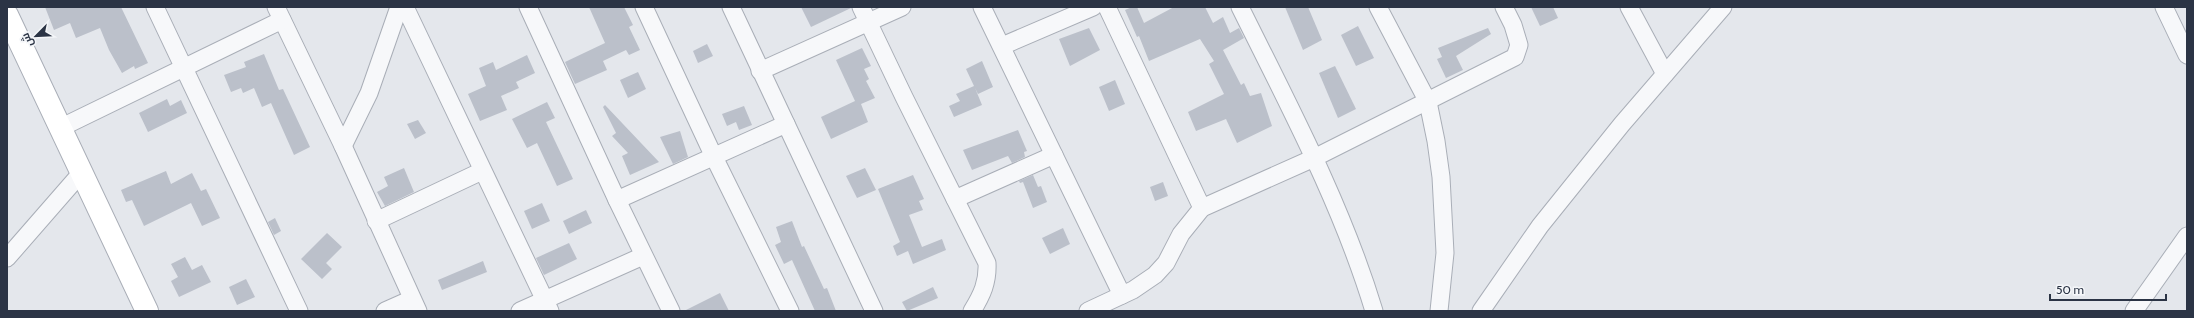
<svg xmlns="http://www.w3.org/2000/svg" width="2194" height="318" font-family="Cabin,Cairo,sans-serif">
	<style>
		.building { fill: #bbc0ca }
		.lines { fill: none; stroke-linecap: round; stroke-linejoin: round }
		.minor-casing { stroke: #a9aeb7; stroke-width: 19 }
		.secondary-casing { stroke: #a9aeb7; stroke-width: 24 }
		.minor { stroke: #f7f8fa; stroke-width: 17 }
		.secondary { stroke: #fff; stroke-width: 22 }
	</style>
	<rect width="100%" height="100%" fill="#e4e7ec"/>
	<g class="building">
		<polygon points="45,7 121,7 148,63 135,69 134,66 122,73 109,50 100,28 76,38 70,23 54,30"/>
		<polygon points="589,7 624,7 633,25 629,27 640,50 629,55 626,50 603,61 607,70 575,84 565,62 605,43"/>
		<polygon points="801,7 851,7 851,8 811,27"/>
		<polygon points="1132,7 1137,7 1144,23 1174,7 1205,7 1213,23 1223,17 1230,33 1239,28 1244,38 1223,50 1241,85 1244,83 1250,96 1261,93 1272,126 1237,143 1226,119 1196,131 1188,112 1224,94 1209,64 1214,61 1200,39 1149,61 1139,36 1137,37 1125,10"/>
		<polygon points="1285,7 1308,7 1322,40 1303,50"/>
		<polygon points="1531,7 1553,7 1558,18 1540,26"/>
		<polygon points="1358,26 1374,58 1356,66 1341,35"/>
		<polygon points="1089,28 1100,50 1070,66 1059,39"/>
		<polygon points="1488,28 1491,34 1456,56 1463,70 1446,78 1437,59 1442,57 1438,48"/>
		<polygon points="707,44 713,56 698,63 693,51"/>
		<polygon points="862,48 871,66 864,69 869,79 866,81 875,98 861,104 868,122 831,139 821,117 855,101 836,60"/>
		<polygon points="264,54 279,90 283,89 310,147 294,155 271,103 262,107 254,88 243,93 241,88 231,92 224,75 246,67 244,62"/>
		<polygon points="527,55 535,73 516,82 519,88 501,96 507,110 480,121 468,94 486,86 479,68 493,62 496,70"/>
		<polygon points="982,61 993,87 978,94 975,88 982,105 954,117 949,106 960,101 956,94 974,86 966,69"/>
		<polygon points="1335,66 1356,109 1338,118 1319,73"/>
		<polygon points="638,72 646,89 628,98 620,80"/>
		<polygon points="1115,80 1125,104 1109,111 1099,87"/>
		<polygon points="167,99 170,106 181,100 187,113 148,132 139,113"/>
		<polygon points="547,102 555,118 546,122 573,179 557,186 537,143 527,148 512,119"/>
		<polygon points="605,105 659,162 630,175 622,156 628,153 612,136 616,133 603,107"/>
		<polygon points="744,106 752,125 739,130 736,122 727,126 722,114"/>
		<polygon points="418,120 426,133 415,139 407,124"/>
		<polygon points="1018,130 1027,151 1024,152 1025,157 1012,163 1008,156 972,170 963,150"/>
		<polygon points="680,131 688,157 673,164 660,137"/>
		<polygon points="404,168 414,192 385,206 377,192 388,186 384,177"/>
		<polygon points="865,168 876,190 857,198 846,176"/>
		<polygon points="166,171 171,184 192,173 201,191 206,189 220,218 202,226 191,203 144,226 132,200 126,202 121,190"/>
		<polygon points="913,175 924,199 919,201 923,210 909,215 922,247 942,239 946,250 913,264 908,251 897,256 893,246 900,242 878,189"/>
		<polygon points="1033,175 1038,187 1041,186 1047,202 1033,208 1023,182 1020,183 1019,181"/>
		<polygon points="1163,182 1168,196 1155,201 1150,187"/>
		<polygon points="542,203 550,221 532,229 524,211"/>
		<polygon points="586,210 592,223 569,234 563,221"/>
		<polygon points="275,218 281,231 274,235 268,222"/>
		<polygon points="792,221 802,247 804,246 824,289 827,288 836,311 815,311 792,260 784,264 775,245 781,242 776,227"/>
		<polygon points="1063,228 1070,244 1050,254 1042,238"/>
		<polygon points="327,233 342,247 326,263 332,269 322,279 301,259"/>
		<polygon points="569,243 577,259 544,275 536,258"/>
		<polygon points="185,257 192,270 202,265 211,282 179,297 171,281 178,277 171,264"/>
		<polygon points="483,261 487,272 442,290 438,280"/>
		<polygon points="246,279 255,297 237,305 229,287"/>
		<polygon points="933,287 938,298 907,311 902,302"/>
		<polygon points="720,293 729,311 684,311"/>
	</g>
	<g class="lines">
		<g class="minor-casing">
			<g id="minor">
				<polyline points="155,7 299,311"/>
				<polyline points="276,7 343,146 418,311"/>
				<polyline points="405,7 550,311"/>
				<polyline points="528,7 617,200 671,311"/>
				<polyline points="644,7 714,157 790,311"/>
				<polyline points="731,7 874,311"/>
				<path d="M861,7L904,97L987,263C988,282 982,295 972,311"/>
				<polyline points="982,7 1122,295"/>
				<polyline points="1107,7 1202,208"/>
				<path d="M1240,7C1289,106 1342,205 1374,311"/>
				<polyline points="1378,7 1428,102 1436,141 1441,177 1445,253 1439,311"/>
				<polyline points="1629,7 1665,74"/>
				<polyline points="2164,7 2187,55"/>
				<polyline points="1002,46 1093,7"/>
				<polyline points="760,71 902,7"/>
				<polyline points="60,128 282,20"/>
				<polyline points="343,146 369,93 399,7"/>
				<polyline points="955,199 1054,155"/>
				<polyline points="617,200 786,124"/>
				<polyline points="376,221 482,171"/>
				<polyline points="7,258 82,172"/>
				<polyline points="385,311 412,299"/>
				<polyline points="520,311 643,256"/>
				<polyline points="1088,311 1133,290 1155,275 1166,263 1181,234 1202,208 1314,158 1515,57 1519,45 1513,25 1504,7"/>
				<polyline points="1481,311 1540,226 1622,124 1723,7"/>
				<polyline points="2134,311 2187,236"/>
			</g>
		</g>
		<g class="secondary-casing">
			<polyline id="secondary" points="7,15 147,311"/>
		</g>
		<use href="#minor" class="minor"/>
		<use href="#secondary" class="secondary"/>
	</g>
	<rect width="2194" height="318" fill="none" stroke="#2b3445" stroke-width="16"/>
	<g transform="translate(36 36) rotate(246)" stroke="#f4f6f9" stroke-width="3" paint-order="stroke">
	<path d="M0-3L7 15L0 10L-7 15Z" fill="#2b3445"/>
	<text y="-6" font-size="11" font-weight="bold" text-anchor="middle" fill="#2b3445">ش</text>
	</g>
	<path d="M2050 294v6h116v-6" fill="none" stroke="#2b3445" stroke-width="2"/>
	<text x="2056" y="294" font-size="12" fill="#2b3445" stroke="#f4f6f9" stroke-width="3" paint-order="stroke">50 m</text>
</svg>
